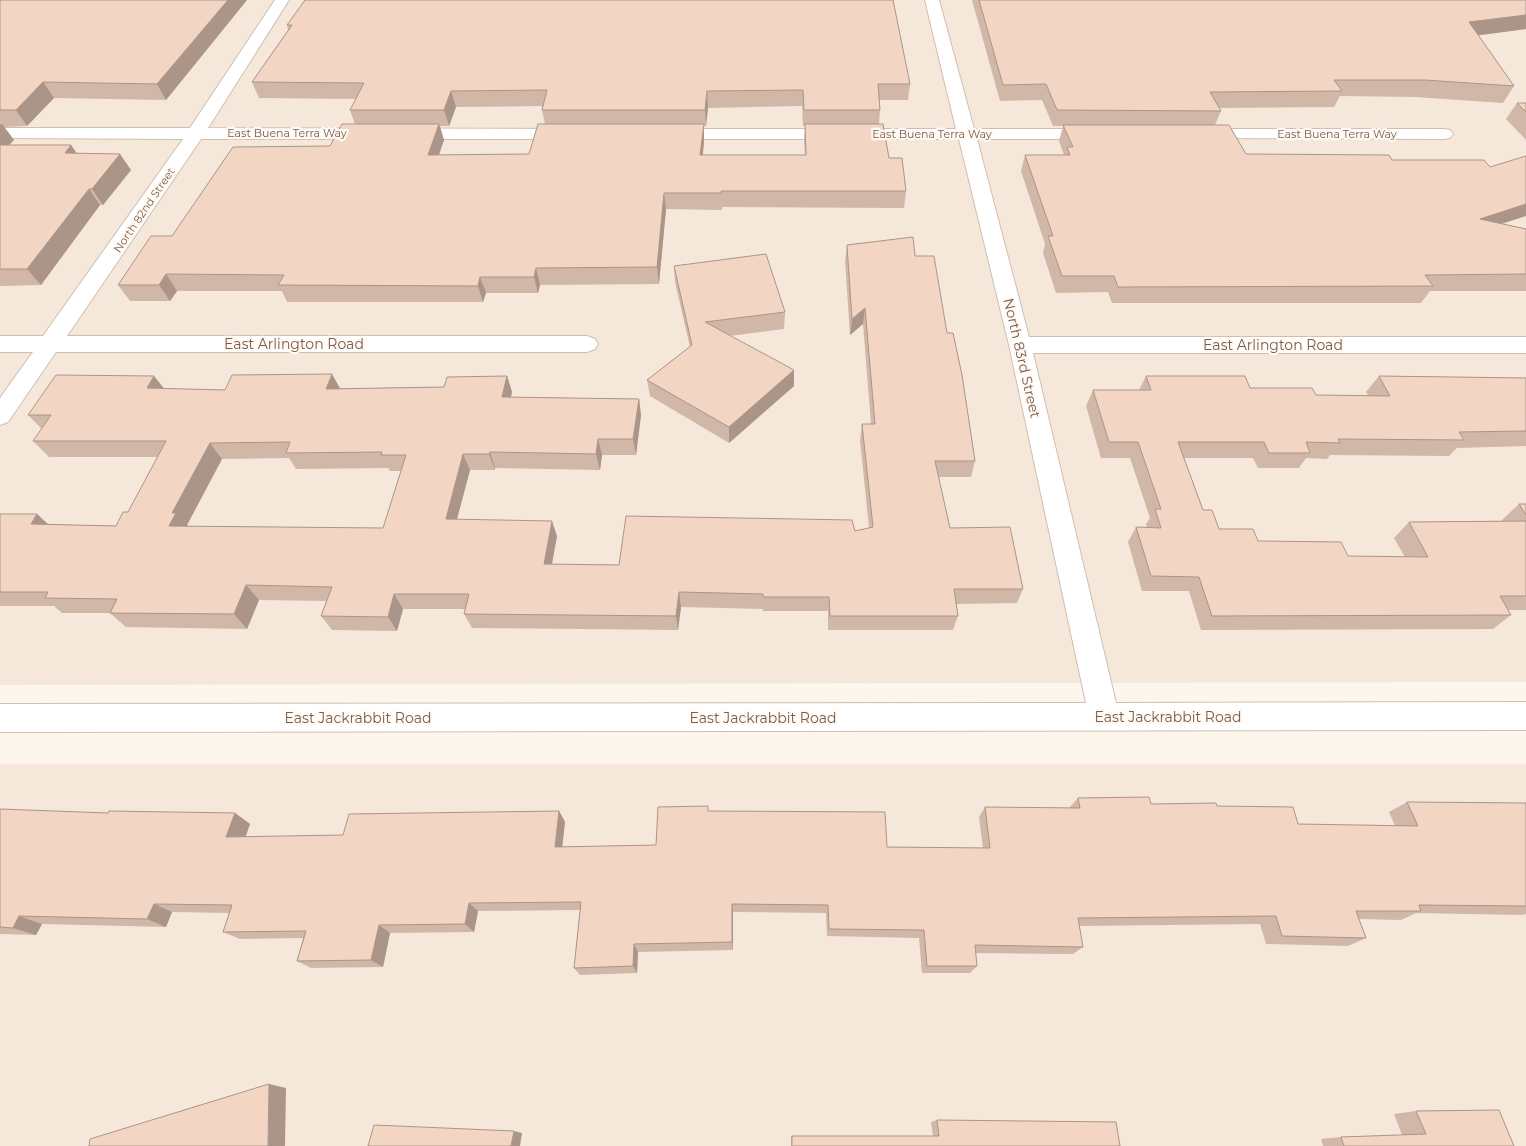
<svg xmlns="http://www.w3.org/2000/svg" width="1526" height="1146" font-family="Montserrat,sans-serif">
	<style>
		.residential { fill: #f5e8da }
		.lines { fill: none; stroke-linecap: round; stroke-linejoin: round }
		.minor-casing { stroke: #d1beb0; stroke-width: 2 }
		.minor { fill: #fff; fill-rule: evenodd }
		.wall { fill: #d1b7a8; fill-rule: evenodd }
		.shaded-wall { fill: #aa9588 }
		.building { fill: #f3d5c3; stroke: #aa9588; fill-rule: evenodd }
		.labels { text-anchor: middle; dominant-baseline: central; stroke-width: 4.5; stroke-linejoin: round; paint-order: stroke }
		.far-street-label { font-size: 11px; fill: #7a5c4d; stroke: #fffaf3 }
		.street-label { font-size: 14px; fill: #7a5c4d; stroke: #fffaf3 }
	</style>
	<rect width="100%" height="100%" fill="#fdf6ec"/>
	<g class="residential">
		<polygon points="0,0 1526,0 1526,682 0,685"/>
		<rect x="0" y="764" width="1526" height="382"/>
	</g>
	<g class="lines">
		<g class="minor-casing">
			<g id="minor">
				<polygon points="275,0 289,0 208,128 571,129 577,130 580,134 577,138 571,139 201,139 67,336 587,336 595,339 598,344 595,349 587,352 56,352 8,422 0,425 0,398 33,352 0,352 0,336 43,336 183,139 0,138 0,128 190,128"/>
				<polygon points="925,0 939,0 974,129 1098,129 1104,130 1107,134 1104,138 1098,139 977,139 1029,337 1526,337 1526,353 1033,353 1116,703 1526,702 1526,730 0,732 0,704 1086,703 1009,345 959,139 666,139 660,138 657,134 660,130 666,129 956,129"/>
				<polygon points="1196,129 1444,129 1450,130 1453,134 1450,138 1444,139 1190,138 1187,134 1190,130"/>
			</g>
		</g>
		<use href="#minor" class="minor"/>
	</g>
	<g class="wall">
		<polygon points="0,0 247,0 166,100 54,98 27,126 4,127 14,140 9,145 71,145 77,153 131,170 103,205 100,205 41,285 0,286"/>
		<path d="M305,0L910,84L908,100H879L880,110L879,124L889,158L906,191L904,208L722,207V210L666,209L659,284L540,285L538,293H486L483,302H287L282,291H177L170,301H130L118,285L172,236L330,146L355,124L350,110L356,99L259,98L252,82L288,30L287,25ZM543,106L542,110L545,124L529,154L439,155L444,140L440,126H449L456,107ZM802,106L803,126H805L804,141L805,155H703L704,141V126H706L708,108Z"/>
		<polygon points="972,0 1526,0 1526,29 1478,35 1514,86 1503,103 1415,97 1340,96 1334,107 1219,108 1221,111 1215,125 1246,154 1392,160 1503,224 1526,229 1526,291 1430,291 1421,303 1112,303 1108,292 1056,293 1043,253 1045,244 1021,171 1025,155 1064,155 1059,141 1063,126 1053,126 1042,100 1000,101"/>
		<polygon points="1517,103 1526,103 1526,140 1506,119"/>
		<path d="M847,245L915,256L947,333L975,461L971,477H938L950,528L1023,589L1017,603L956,604L958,616L953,630H828V611H763V609L681,607L678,630L472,628L464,614L466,609H403L397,631L332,630L321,616L327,601L259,600L247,629L126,627L110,613H62L54,606H0V514H37L48,524L116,526L128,512L158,457H49L33,441L42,429L28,415L164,389L225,390L444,387L507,376L512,392L511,397L639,399L641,415L636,455H602L600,470L495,468V470H470L457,519L557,536L552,564L619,565L855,531L869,528L860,440L862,424H871L863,324L850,335L845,261ZM289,458L296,469L388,468L390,471H401L383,528L188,526L187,525L222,459Z"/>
		<polygon points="674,266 785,312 784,329 730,336 794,386 729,443 650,396 647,380 690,347 675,282"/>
		<polygon points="1146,376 1316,395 1368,395 1366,392 1379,376 1526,378 1526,446 1457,448 1449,456 1330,455 1327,459 1306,458 1299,468 1258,468 1253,458 1184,458 1203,510 1219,529 1258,541 1348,556 1405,557 1394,538 1409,522 1503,521 1502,520 1519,504 1526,504 1526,610 1508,610 1511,615 1493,629 1201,630 1189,591 1142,591 1128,542 1136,527 1147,528 1146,524 1150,518 1130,458 1101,458 1086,406 1093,390 1139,390"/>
		<polygon points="1078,798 1151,804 1217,806 1298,824 1395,826 1389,812 1407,802 1526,803 1526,914 1522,915 1416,913 1401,920 1359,919 1366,938 1348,946 1266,944 1260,924 1079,926 1083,947 1073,954 975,953 977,966 970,973 922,973 919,938 827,936 826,913 733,912 733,950 638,952 637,973 580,975 574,968 580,910 478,911 474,932 390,933 383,967 311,968 297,961 303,938 240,939 223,932 229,913 172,912 166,927 42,924 36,935 0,934 0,809 108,813 235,813 250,824 245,837 343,835 559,811 565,822 562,847 656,845 708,806 708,811 887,847 983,848 979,817 985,807 1069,808"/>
		<polygon points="1416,1111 1514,1146 1323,1146 1321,1139 1341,1137 1402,1135 1394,1114"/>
		<polygon points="937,1120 1120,1146 791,1146 791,1137 792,1136 933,1136 931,1122"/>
	</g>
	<g class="shaded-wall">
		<polygon points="228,0 247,0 166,100 157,84"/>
		<polygon points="1526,15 1526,29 1459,38 1469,22"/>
		<polygon points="43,82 54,98 27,126 16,110"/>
		<polygon points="451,91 456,107 449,126 444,110"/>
		<polygon points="707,91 708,108 706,126 705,110"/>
		<polygon points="2,124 14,140 0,154 0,125"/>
		<polygon points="439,124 444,140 433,171 428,155"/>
		<polygon points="704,124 704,141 701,171 700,155"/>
		<polygon points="71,145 82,162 65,153"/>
		<polygon points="120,154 131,170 103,205 92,189"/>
		<polygon points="89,189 100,205 41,285 27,269"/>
		<polygon points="664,193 666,209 659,284 657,267"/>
		<polygon points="1526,204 1526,216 1467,235 1480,219"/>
		<polygon points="536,268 540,285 538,293 534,277"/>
		<polygon points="166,274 177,291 170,301 159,285"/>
		<polygon points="480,277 486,293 483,302 478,286"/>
		<polygon points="865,308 863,324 850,335 852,319"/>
		<polygon points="794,370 794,386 729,443 729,427"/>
		<polygon points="332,374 341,390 326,389"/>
		<polygon points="154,376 167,392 147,388"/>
		<polygon points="507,376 512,392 507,413 502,397"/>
		<polygon points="639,399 641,415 636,455 633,439"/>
		<polygon points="598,439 602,455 600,470 596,454"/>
		<polygon points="210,443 222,459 187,525 189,528 169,526 172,513"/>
		<polygon points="490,452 495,468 495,470 489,454"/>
		<polygon points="463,454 470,470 453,534 446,519"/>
		<polygon points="37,514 54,530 31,524"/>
		<polygon points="552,521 557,536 549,579 544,564"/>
		<polygon points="246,585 259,600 247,629 234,614"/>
		<polygon points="679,592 681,607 678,630 676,616"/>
		<polygon points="394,594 403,609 397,631 388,617"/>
		<polygon points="559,811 565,822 561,857 555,847"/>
		<polygon points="235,813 250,824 242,847 226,837"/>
		<polygon points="469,903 478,911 474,932 465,924"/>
		<polygon points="154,904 172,912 166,927 147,919"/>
		<polygon points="732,904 733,912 733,950 732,942"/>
		<polygon points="19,916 42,924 36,935 13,928"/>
		<polygon points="379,925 390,933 383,967 371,960"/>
		<polygon points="634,944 638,952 637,973 633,966"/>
		<polygon points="269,1084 286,1088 285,1146 268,1146"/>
		<polygon points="514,1131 522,1133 520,1146 511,1146"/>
	</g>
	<g class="building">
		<polygon points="0,0 228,0 157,84 43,82 16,110 0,110"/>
		<polygon points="305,0 893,0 910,84 878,84 880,110 804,110 803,90 707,91 705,110 542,110 547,90 451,91 444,110 350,110 364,83 252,82 292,25 287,25"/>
		<polygon points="979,0 1526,0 1526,15 1469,22 1514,86 1425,80 1334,80 1342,91 1210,92 1221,111 1057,110 1046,84 1003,85"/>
		<polygon points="1517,103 1526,103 1526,112"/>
		<polygon points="342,124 439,124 428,155 529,154 538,124 704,124 700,155 806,155 805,124 883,124 889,158 902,158 906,191 721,191 721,193 664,193 657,267 536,268 534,277 480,277 478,286 278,285 284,275 166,274 159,285 118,285 151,236 172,236 233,147 330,146"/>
		<polygon points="1063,125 1229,125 1246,154 1389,155 1392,160 1484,160 1490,167 1526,156 1526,204 1480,219 1526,229 1526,274 1425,275 1433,286 1118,287 1114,276 1062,276 1048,236 1053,236 1025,155 1070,155 1067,147 1073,147"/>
		<polygon points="0,145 71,145 65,153 120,154 92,189 89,189 27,269 0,269"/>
		<path d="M913,237L915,256H934L947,333H953L962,375L975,461H935L950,528L1010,527L1023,589H954L958,616H830L829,597H763V594L679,592L676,616L464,614L469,594H394L388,617L321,616L332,587L246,585L234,614L110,613L117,599L45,598L48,592H0V514H37L31,524L116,526L123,512H128L166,441H33L51,415H28L56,375L154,376L147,388L225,390L232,375L332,374L326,389L444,387L447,377L507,376L502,397L639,399L633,439H598L596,454L490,452L489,454H463L446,519L552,521L544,564L619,565L626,516L852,520L855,531L873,527L862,424H875L865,308L852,319L847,245ZM290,442L286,453L382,452L381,455H406L383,528L169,526L176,513H172L210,443Z"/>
		<polygon points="766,254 785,312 705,322 794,370 729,427 647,380 692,345 674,266"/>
		<polygon points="1146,376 1245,376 1250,388 1312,388 1316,395 1390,396 1379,376 1526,378 1526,431 1459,432 1464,440 1338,439 1340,443 1306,442 1310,453 1269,453 1264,442 1178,442 1203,510 1212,510 1219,529 1253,529 1258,541 1341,542 1348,556 1428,557 1409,522 1526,521 1526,596 1500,596 1511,615 1212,616 1199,577 1151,576 1136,527 1161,528 1155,509 1161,509 1138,442 1109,442 1093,390 1151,390"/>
		<polygon points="1519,504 1526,504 1526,515"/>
		<polygon points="1149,797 1151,804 1216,803 1217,806 1293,807 1298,824 1418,826 1407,802 1526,803 1526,906 1419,905 1421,911 1356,911 1366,938 1282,936 1276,916 1078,918 1083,947 975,945 977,966 927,966 924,930 829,929 828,905 732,904 732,942 634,944 633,966 574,968 581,902 469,903 465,924 379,925 371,960 297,961 306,931 223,932 232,905 154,904 147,919 19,916 13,928 0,927 0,809 108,813 109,811 235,813 226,837 343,835 349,814 559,811 555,847 656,845 658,807 708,806 708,811 885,812 887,847 990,848 985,807 1080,808 1078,798"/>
		<polygon points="269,1084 268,1146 89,1146 90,1139"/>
		<polygon points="1499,1110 1514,1146 1344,1146 1341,1137 1426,1134 1416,1111"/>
		<polygon points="937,1120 1116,1122 1120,1146 792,1146 792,1136 939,1136"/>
		<polygon points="374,1125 514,1131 511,1146 368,1146"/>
	</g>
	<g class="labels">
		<g class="far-street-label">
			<text x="287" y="133">East Buena Terra Way</text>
			<text x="932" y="134">East Buena Terra Way</text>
			<text x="1337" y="134">East Buena Terra Way</text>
			<text transform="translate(144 210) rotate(-56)">North 82nd Street</text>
		</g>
		<g class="street-label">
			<text x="294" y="344">East Arlington Road</text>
			<text x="1273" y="345">East Arlington Road</text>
			<text transform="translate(1022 358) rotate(77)">North 83rd Street</text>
			<text x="1168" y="717">East Jackrabbit Road</text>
			<text x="358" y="718">East Jackrabbit Road</text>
			<text x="763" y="718">East Jackrabbit Road</text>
		</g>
	</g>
</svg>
